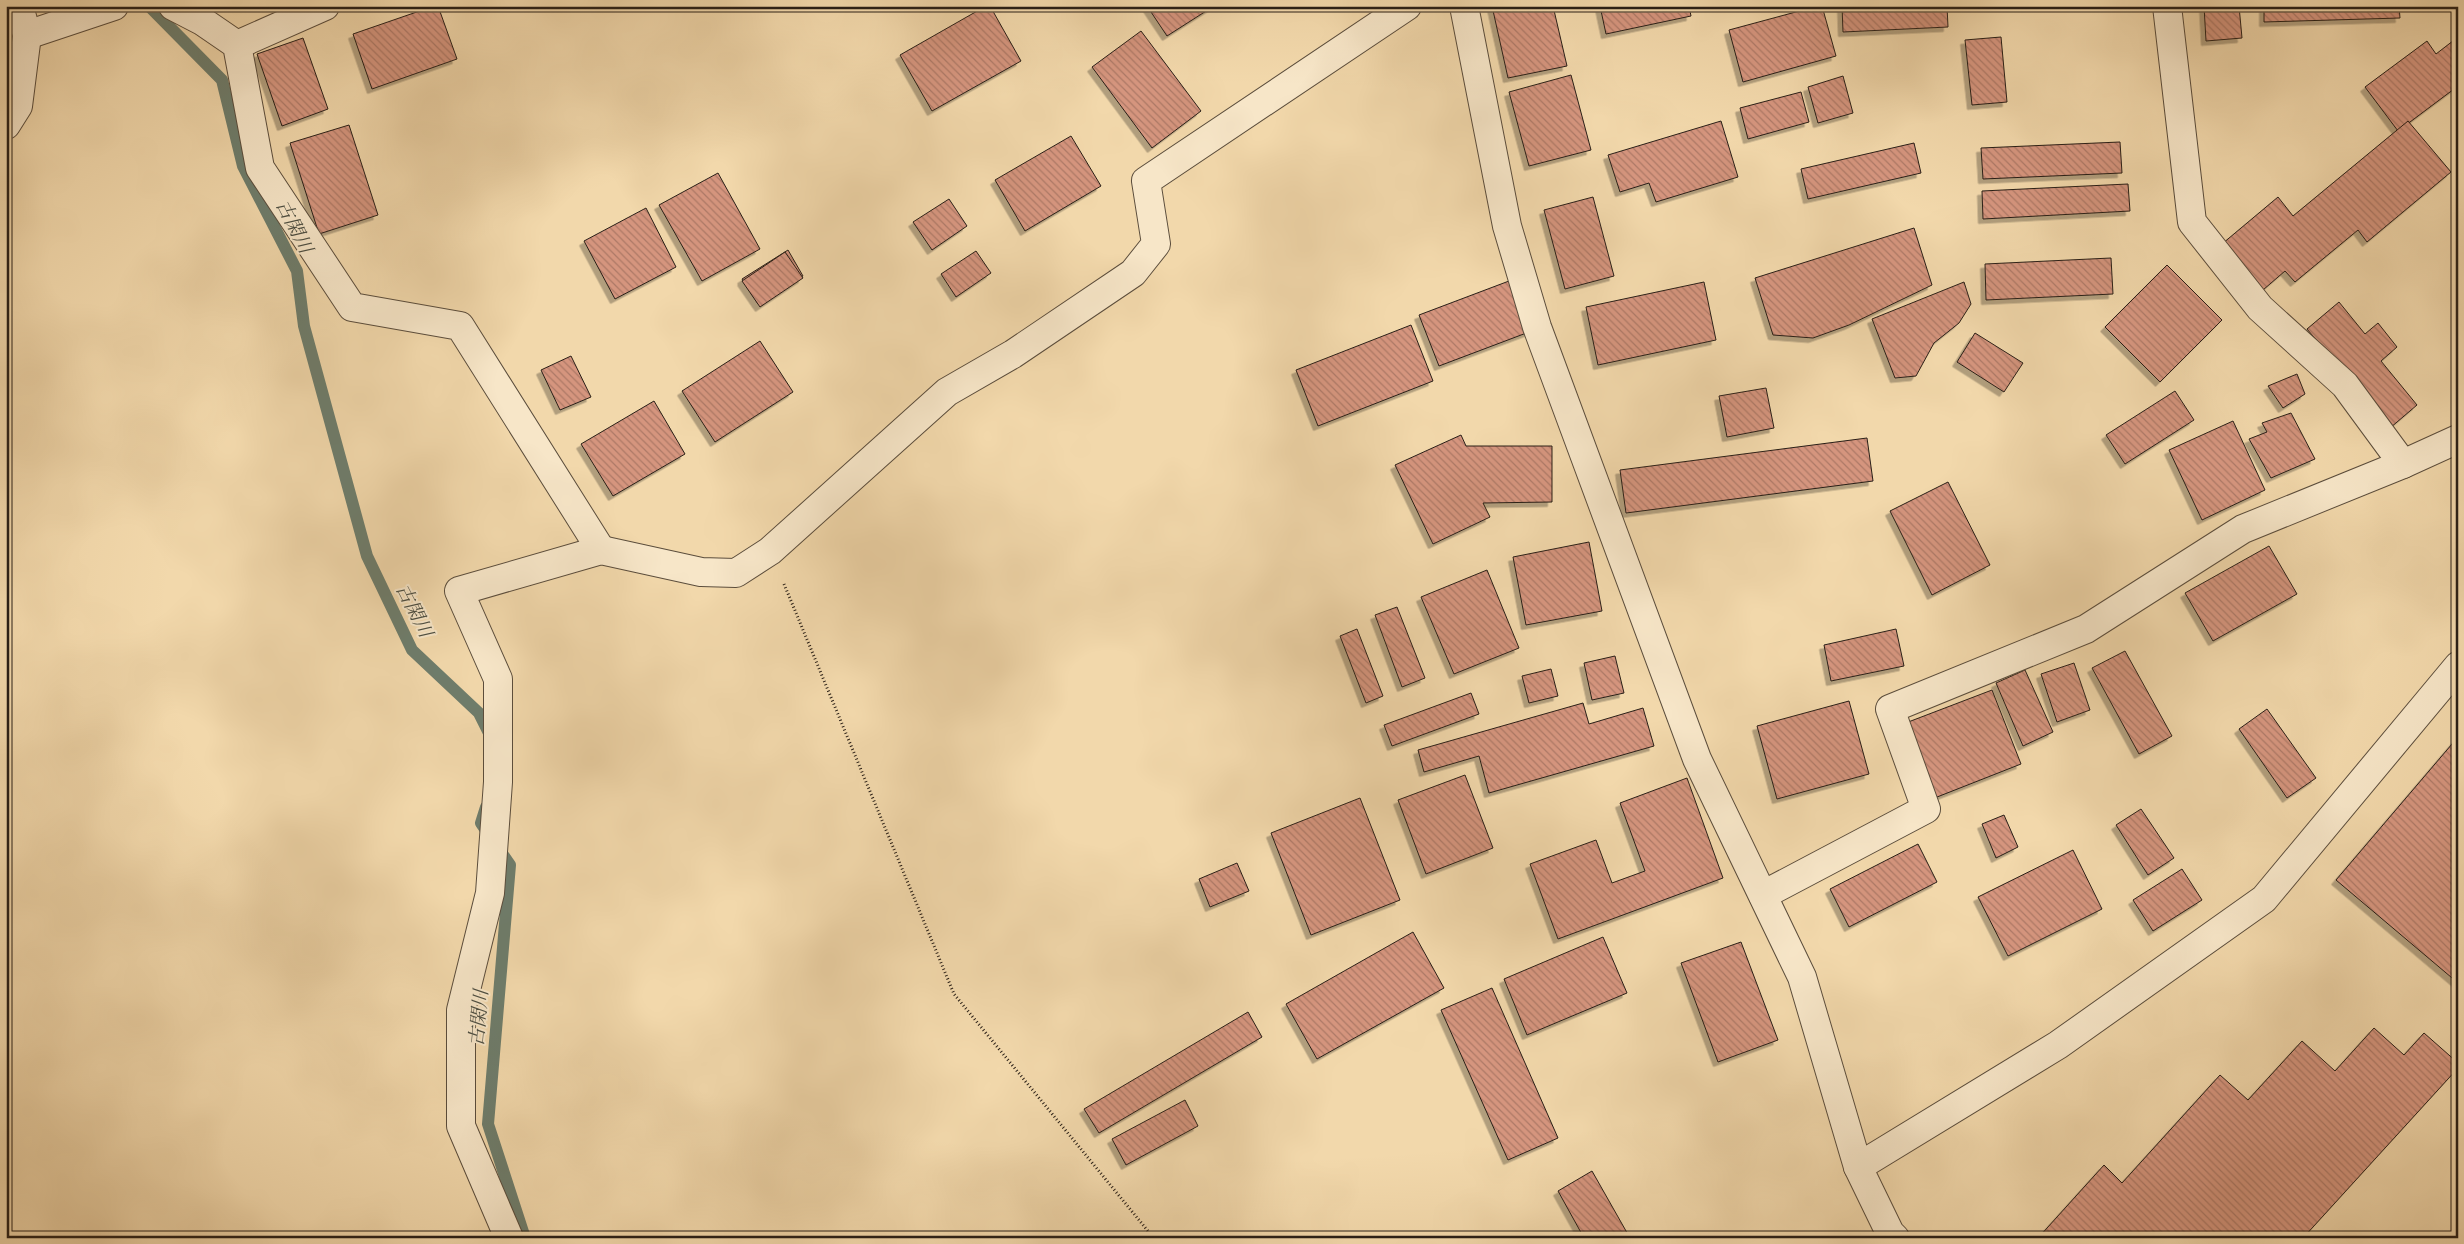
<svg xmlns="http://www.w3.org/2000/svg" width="2464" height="1244" font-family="'Gentium Book Plus','Noto Serif JP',serif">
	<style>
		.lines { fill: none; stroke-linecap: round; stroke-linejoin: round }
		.stream { stroke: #6e7d6c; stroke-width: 12 }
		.building { fill: url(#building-back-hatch); stroke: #291f17; filter: url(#shadow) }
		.minor-casing { stroke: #5b4d3c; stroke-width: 30 }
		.path { stroke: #291f17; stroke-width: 3; stroke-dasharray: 1 2.5; stroke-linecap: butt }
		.minor { stroke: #f7e6c8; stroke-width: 28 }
		.labels { text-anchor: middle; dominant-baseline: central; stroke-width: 4; stroke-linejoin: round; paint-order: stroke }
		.water-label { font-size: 19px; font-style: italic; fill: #4c4e42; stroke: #f7e6c8 }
	</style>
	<defs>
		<pattern id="building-back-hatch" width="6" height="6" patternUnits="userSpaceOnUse" patternTransform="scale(1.25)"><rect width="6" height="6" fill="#d5957e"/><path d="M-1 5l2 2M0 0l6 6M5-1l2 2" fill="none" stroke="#ad7966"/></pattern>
		<filter id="shadow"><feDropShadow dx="-4.5" dy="4.5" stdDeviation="0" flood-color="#0004"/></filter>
	</defs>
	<rect width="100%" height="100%" fill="#f2d8ab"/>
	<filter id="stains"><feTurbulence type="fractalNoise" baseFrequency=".004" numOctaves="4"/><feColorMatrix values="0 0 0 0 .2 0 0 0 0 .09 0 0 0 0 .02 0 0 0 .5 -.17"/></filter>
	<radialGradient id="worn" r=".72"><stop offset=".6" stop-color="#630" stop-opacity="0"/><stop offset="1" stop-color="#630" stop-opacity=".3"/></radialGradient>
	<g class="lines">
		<g class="stream">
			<polyline points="149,6 222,80 243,166 297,271 304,326 367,556 412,650 479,713 492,739"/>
			<polyline points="486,807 481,823 510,865 488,1124 525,1238"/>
		</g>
	</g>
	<g class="building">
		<polygon points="434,6 438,6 457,59 372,89 353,34"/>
		<polygon points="986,6 990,6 1021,61 932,111 900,55"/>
		<polygon points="1147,6 1214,6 1167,36"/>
		<polygon points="1492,6 1553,6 1567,66 1508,78"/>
		<polygon points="1600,6 1689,6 1691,16 1606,34"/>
		<polygon points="1818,6 1822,6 1836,56 1743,82 1729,30"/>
		<polygon points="1842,6 1947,6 1948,27 1843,32"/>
		<polygon points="2204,6 2239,6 2242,38 2206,41"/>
		<polygon points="2264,6 2399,6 2400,18 2264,22"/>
		<polygon points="1141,31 1201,111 1152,148 1092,67"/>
		<polygon points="2001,37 2007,102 1972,105 1965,40"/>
		<polygon points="2458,37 2458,86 2398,131 2365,87 2427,41 2436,54"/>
		<polygon points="303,38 328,109 282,126 257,54"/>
		<polygon points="1571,75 1591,150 1529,166 1509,92"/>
		<polygon points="1843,76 1853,113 1818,123 1808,87"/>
		<polygon points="1801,92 1809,122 1748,139 1740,108"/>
		<polygon points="1721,121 1738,177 1656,202 1649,183 1620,192 1608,155"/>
		<polygon points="2408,121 2451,172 2367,242 2358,230 2295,282 2285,271 2256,296 2216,249 2278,197 2293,216"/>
		<polygon points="349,125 378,215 319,234 290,143"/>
		<polygon points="1071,136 1101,186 1025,231 995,180"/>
		<polygon points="2120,142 2122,173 1983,179 1981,148"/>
		<polygon points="1914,143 1921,173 1808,199 1801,169"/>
		<polygon points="718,173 760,249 702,281 659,205"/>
		<polygon points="2128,184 2130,211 1983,219 1982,191"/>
		<polygon points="1593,197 1614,276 1565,289 1544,210"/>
		<polygon points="949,199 967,226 932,250 913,222"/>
		<polygon points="646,208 676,267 615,299 584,241"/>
		<polygon points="1914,228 1932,285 1849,325 1813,338 1773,335 1755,278"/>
		<polygon points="788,250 803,276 758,304 742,279"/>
		<polygon points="976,251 991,273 956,297 941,274"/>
		<polygon points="785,252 803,278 760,307 742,281"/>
		<polygon points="2111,258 2113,294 1986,300 1985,264"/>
		<polygon points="2167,265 2222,320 2160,382 2105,327"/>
		<polygon points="1509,281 1529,332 1439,366 1419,315"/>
		<polygon points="1704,282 1716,340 1598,365 1586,307"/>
		<polygon points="1964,282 1971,304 1959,323 1934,343 1916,376 1895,378 1872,319"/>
		<polygon points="2339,302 2365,334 2378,323 2397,347 2381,361 2417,405 2390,428 2307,329"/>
		<polygon points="1411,325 1433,381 1318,426 1296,370"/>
		<polygon points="1975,333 2023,363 2004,392 1957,362"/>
		<polygon points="760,341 793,392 715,442 682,391"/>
		<polygon points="571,356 591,397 560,410 541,370"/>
		<polygon points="2297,374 2305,394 2283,408 2268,386"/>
		<polygon points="1766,388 1774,428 1727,437 1719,396"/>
		<polygon points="2175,391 2194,420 2125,464 2106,435"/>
		<polygon points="654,401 685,454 613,496 581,444"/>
		<polygon points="2291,413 2315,459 2271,478 2249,439 2267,432 2262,423"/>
		<polygon points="2233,421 2265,490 2202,520 2169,450"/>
		<polygon points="1461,435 1466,446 1552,446 1552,502 1483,503 1490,517 1433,544 1395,465"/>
		<polygon points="1867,438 1873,481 1626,513 1620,470"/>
		<polygon points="1948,482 1990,565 1932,595 1890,511"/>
		<polygon points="1589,542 1602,611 1526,625 1513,557"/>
		<polygon points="2269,546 2297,594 2213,641 2185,593"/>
		<polygon points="1487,570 1519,648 1454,674 1421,597"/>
		<polygon points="1397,607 1425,678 1402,687 1375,615"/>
		<polygon points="1357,629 1383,696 1366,703 1340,636"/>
		<polygon points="1896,629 1904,666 1831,681 1824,645"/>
		<polygon points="2125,651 2172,736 2139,754 2092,668"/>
		<polygon points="1615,656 1624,693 1592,700 1584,663"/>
		<polygon points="2074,663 2090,710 2057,722 2041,674"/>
		<polygon points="1551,669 1558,696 1529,703 1522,676"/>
		<polygon points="2025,670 2053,732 2023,746 1996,683"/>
		<polygon points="1992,690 2021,764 1932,799 1903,724"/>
		<polygon points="1471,693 1479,714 1392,746 1384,725"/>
		<polygon points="1849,701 1869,774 1777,799 1757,726"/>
		<polygon points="1583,703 1589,724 1643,708 1654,746 1489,793 1479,756 1424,772 1418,750"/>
		<polygon points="2267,709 2316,778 2287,798 2239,729"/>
		<polygon points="2458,737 2458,983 2336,880"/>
		<polygon points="1465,775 1493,848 1426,874 1398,800"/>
		<polygon points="1687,778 1723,878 1558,939 1530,864 1596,840 1612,883 1645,871 1620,803"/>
		<polygon points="1360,798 1400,900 1311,935 1271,833"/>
		<polygon points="2141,809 2174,858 2148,875 2116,825"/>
		<polygon points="2004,815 2018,847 1996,858 1982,824"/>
		<polygon points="1918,844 1937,882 1849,927 1830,889"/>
		<polygon points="2073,850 2102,909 2008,956 1978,897"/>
		<polygon points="1237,863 1249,891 1210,907 1199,879"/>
		<polygon points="2182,869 2202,900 2153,931 2133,900"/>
		<polygon points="1413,932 1444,988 1317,1059 1286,1004"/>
		<polygon points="1603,937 1627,993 1527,1035 1504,979"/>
		<polygon points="1741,942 1778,1040 1718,1062 1681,963"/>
		<polygon points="1492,988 1558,1138 1508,1160 1441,1010"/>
		<polygon points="1248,1012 1262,1037 1099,1133 1084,1109"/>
		<polygon points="2374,1028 2404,1055 2424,1033 2458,1063 2458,1068 2303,1238 2038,1238 2104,1165 2122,1183 2220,1075 2248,1100 2302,1041 2335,1071"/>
		<polygon points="1185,1100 1198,1126 1126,1165 1112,1139"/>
		<polygon points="1592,1171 1630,1238 1584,1238 1558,1191"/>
	</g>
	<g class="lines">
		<g class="minor-casing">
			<g id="minor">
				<polyline points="173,6 202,21 237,45 260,168 352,307 460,326 601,550"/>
				<polyline points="1464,6 1507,226 1537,327 1697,759 1802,977 1858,1167 1890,1233 1895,1238"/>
				<polyline points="27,35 114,6"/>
				<polyline points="237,45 325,6"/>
				<polyline points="6,125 18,106 27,35 19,6"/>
				<polyline points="2403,464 2458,439"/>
				<polyline points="1763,895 1926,809 1890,709 2086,629 2243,529 2403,464 2345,385 2260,308 2192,222 2167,6"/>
				<polyline points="1858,1167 2058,1045 2264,899 2458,666"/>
				<polyline points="509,1238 461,1126 461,1010 490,893 498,782 498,679 459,591 601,550 701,572 736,573 770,551 947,392 1013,354 1133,273 1156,244 1146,181 1407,6"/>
			</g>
		</g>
		<polyline class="path" points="784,584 954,994 1148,1231 1151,1238"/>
		<use href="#minor" class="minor"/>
	</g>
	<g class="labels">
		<g class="water-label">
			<text transform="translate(295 226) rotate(63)">古閑川</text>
			<text transform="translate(415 610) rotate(63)">古閑川</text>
			<text transform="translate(478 1018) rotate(-85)">古閑川</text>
		</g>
	</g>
	<rect width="2464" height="1244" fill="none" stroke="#f2d8ab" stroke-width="25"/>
	<rect x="8" y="8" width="2449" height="1229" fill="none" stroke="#291f17" stroke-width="2.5"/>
	<rect x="12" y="12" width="2439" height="1219" fill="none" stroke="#291f17"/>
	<rect width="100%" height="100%" filter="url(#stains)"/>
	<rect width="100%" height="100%" fill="url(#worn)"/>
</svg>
